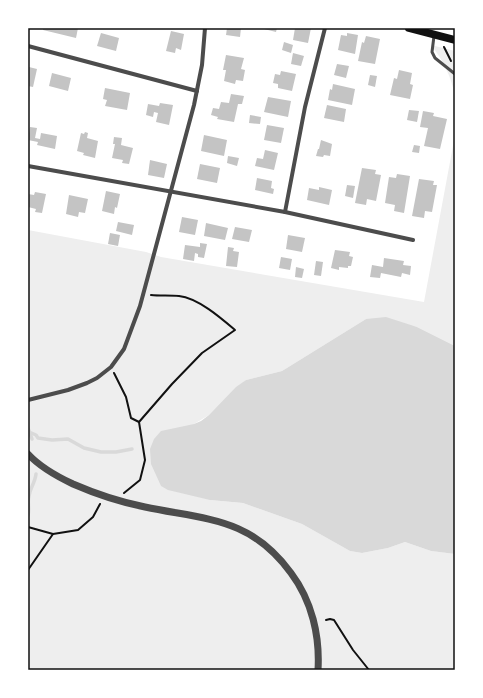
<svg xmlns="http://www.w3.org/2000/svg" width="483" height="698" font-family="'Golos Text',sans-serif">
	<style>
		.green { fill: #eee }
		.water { fill: #d9d9d9 }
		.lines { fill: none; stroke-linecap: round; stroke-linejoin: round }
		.stream { stroke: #d9d9d9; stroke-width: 3.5 }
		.building { fill: #c4c4c4 }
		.path { stroke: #111; stroke-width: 2 }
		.service { stroke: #4c4c4c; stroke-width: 3 }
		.minor { stroke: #4c4c4c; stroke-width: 4 }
		.tertiary { stroke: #4c4c4c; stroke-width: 7 }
		.secondary { stroke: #111; stroke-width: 8 }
		.neatline { fill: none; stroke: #111; stroke-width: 1.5 }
	</style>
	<rect width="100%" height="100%" fill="#fff"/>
	<g class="green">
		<path d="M431,45L455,51V96C451,76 443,60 431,45Z"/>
		<polygon points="455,135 455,346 417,327 366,319 282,371 246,380 209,415 194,424 210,500 243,503 302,524 350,551 362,553 388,548 405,542 431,551 455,554 455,670 28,670 28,230 146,252 161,257 424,302"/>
	</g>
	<polygon class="water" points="386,317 417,327 455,346 455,554 431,551 405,542 388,548 362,553 350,551 302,524 243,503 210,500 168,490 161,486 151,464 150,449 154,439 161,431 194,424 201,421 209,415 236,387 246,380 282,371 366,319"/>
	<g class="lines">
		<g class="stream">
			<polyline points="28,428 32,439"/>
			<polyline points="29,432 36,435 38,438 52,440 68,439 84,448 101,452 116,452 132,449"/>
			<path d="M28,515C30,509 27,503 29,496C30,488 35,483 36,474"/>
		</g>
	</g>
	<g class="building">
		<polygon points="43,28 78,28 76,38 43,30"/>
		<polygon points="227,28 241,28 240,37 226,35"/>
		<polygon points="260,28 277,28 276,32"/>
		<polygon points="295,28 311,28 308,43 293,40"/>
		<polygon points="171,31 184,34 181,50 176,48 175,53 166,51"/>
		<polygon points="101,33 119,38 116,51 97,46"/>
		<polygon points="347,33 358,35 355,54 338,50 341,35 347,36"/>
		<polygon points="366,36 380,39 375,64 358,61 362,42 364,43"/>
		<polygon points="284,42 293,45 291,53 282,50"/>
		<polygon points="293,53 304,56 301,66 291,64"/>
		<polygon points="226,55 244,58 241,69 245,70 243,81 236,80 235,84 224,81 226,70 223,70"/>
		<polygon points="337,64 349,66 346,78 334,75"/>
		<polygon points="29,67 37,69 33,87 28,86"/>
		<polygon points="399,70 412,73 410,84 413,85 410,99 390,95 394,78 397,79"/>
		<polygon points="281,71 296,74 292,91 278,88 278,84 273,83 275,74 280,75"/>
		<polygon points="52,73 71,78 68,91 49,86"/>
		<polygon points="370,75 377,76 375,87 368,85"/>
		<polygon points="333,84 355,89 352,105 328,100 330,89 332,90"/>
		<polygon points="105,88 130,93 127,110 105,106 107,100 103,99"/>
		<polygon points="231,94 244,96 242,104 238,104 234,122 217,119 218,117 211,115 213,108 219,109 221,102 229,103"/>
		<polygon points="268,97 291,101 288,117 264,112"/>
		<polygon points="160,103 173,105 169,125 156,122 158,113 154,112 153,117 146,115 148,104 159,106"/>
		<polygon points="327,105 346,109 344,122 324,118"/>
		<polygon points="409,110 419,111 417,122 407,120"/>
		<polygon points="423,111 434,113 433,116 447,119 440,149 424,146 428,128 420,127"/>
		<polygon points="250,115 261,117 260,124 249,123"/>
		<polygon points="267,125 284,128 281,143 264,140"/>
		<polygon points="30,127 37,128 35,138 40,139 41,133 57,136 55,149 37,145 38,142 28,140"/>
		<polygon points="85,132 88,133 87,138 98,141 95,158 83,155 84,153 77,151 81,133 84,134"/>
		<polygon points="204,135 227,140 224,156 201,151"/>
		<polygon points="114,137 122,138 121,145 133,148 129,164 122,163 123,160 112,158 115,144 113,144"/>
		<polygon points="321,140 332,144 330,156 324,155 323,157 316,156 318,149 319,149"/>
		<polygon points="414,145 420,146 419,153 412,152"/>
		<polygon points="265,150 278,153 274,170 255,166 257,158 263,159"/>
		<polygon points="228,156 239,158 237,166 227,163"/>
		<polygon points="150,160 167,164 164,178 148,175"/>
		<polygon points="200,164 220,168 217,183 197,179"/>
		<polygon points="362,168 376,170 375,174 381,175 376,201 367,199 366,205 355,203"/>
		<polygon points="397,174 410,176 404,213 394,211 395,205 385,203 389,177 396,178"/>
		<polygon points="257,178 272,181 271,188 274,189 273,194 255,190"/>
		<polygon points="419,179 434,181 433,185 437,185 432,212 425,211 424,218 412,216"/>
		<polygon points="347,185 355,186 353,198 345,196"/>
		<polygon points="319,187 332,190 329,205 307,200 309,188 319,190"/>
		<polygon points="106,191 120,194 117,208 115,207 114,214 102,211"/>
		<polygon points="35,192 46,194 42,213 35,212 36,209 28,207 28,194 34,195"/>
		<polygon points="69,195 88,199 85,213 79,212 78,217 66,214"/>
		<polygon points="182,217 198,220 195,235 179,232"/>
		<polygon points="118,222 134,225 132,235 116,231"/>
		<polygon points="206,223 228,228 225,240 204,236"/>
		<polygon points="235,227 252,230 249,242 232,239"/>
		<polygon points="110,233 120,235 118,246 108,244"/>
		<polygon points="288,235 305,238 302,252 286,249"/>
		<polygon points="200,243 207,244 204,258 198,257 198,254 195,253 194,261 183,259 185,245 200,247"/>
		<polygon points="228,247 234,248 233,251 239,252 237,267 226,266"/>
		<polygon points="335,250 350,252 349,256 353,257 351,266 348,266 348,268 339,267 339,270 331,268"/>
		<polygon points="281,257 292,259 290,270 279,268"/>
		<polygon points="384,258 404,261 403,265 411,266 410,275 402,273 401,277 381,273 380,278 370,277 372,265 383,267"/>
		<polygon points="316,261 323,262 321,276 314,275"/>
		<polygon points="296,267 304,269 302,278 295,277"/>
	</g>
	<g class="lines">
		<g class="path">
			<polyline points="444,47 451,61"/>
			<polyline points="114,373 126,397 131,418 139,422"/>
			<path d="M124,493L140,480L145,460L139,422L172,384L202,353L235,330C221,318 198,298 179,296C170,295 160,296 151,295"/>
			<polyline points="28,527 53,534 78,530 93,517 100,504"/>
			<polyline points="28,570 53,534"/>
			<polyline points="326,620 330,619 334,620 353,650 369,670"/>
		</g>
		<polyline class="service" points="434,36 432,52 435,58 455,74"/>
		<g class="minor">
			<polyline points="28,46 197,91"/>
			<polyline points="28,166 285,212 413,240"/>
			<polyline points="285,212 305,107 325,28"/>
			<polyline points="28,400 68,390 87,383 97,378 111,367 124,349 140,306 194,105 202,65 205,28"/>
		</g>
		<path class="tertiary" d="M28,454C40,467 56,476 73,484C96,494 120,502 145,507C207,520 250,517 291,573C312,601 320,636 318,670"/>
		<polyline class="secondary" points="409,28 455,40"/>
	</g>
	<rect width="483" height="698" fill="none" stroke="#ffffff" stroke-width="58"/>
	<rect x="29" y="29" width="425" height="640" class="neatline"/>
</svg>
